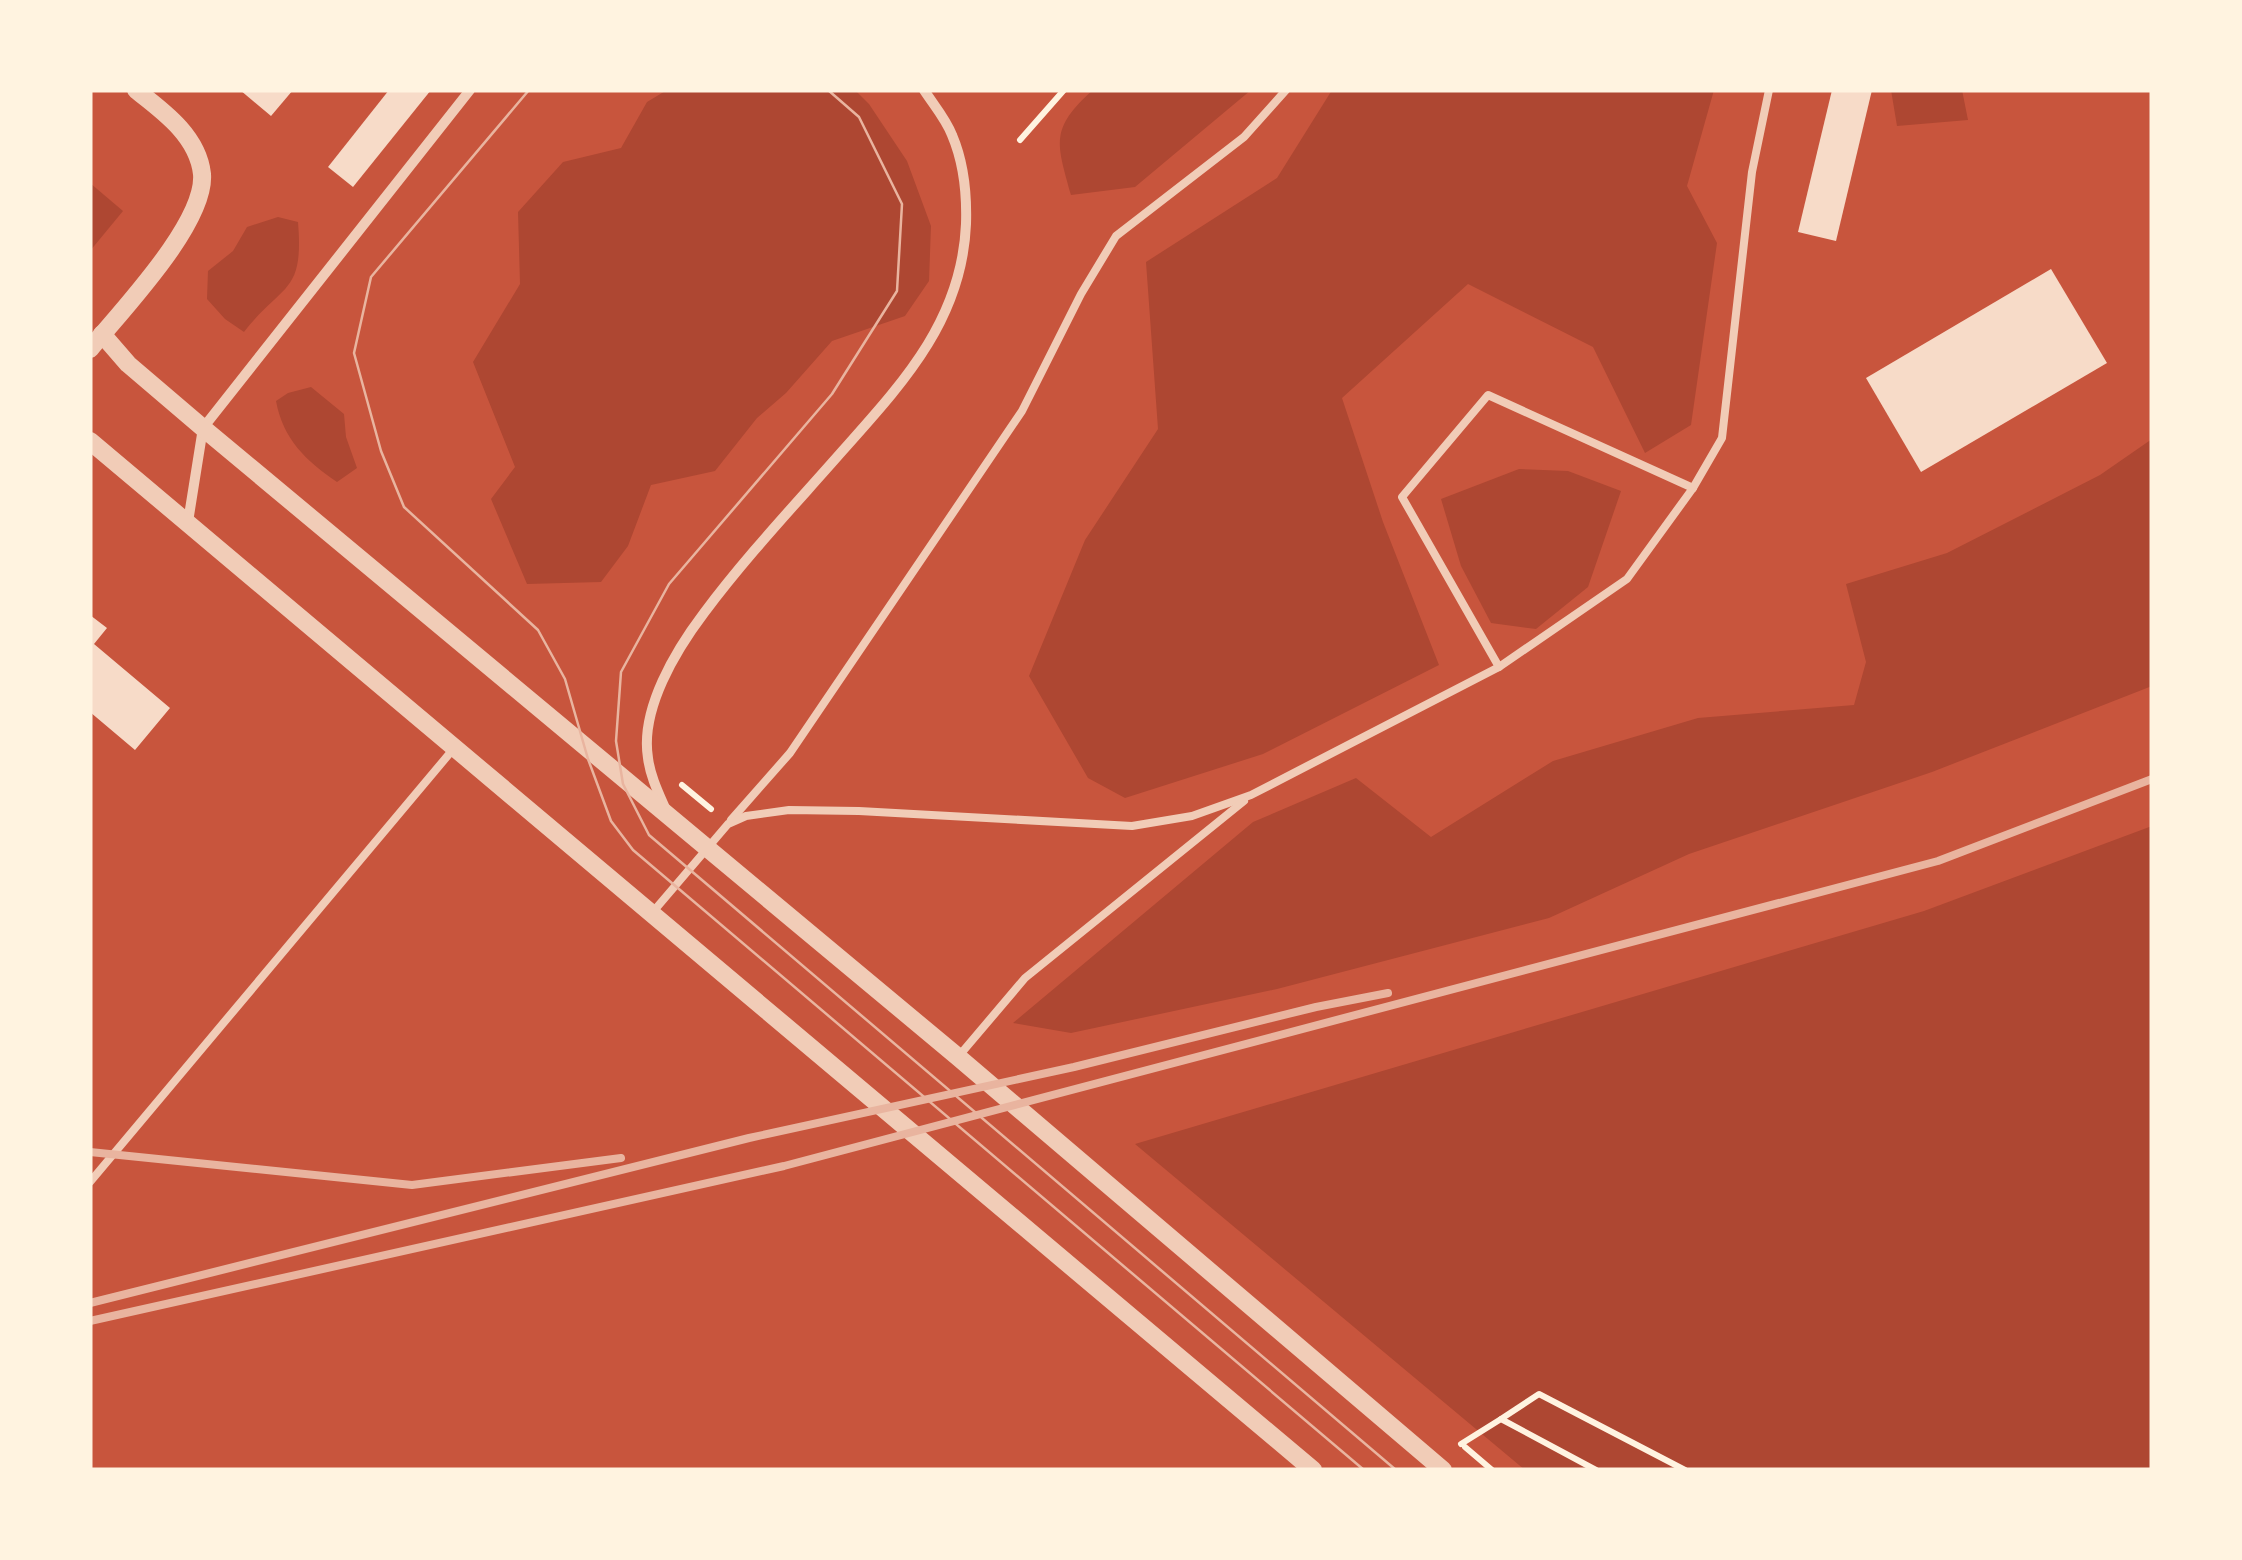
<svg xmlns="http://www.w3.org/2000/svg" width="2242" height="1560" font-family="Arial,sans-serif">
	<style>
		.green { fill: #ae4732 }
		.building { fill: #f7dbc8 }
		.lines { fill: none; stroke-linecap: round; stroke-linejoin: round }
		.path { stroke: #fff3e0; stroke-width: 6 }
		.service { stroke: #f1ccb7; stroke-width: 8 }
		.minor { stroke: #f1ccb7; stroke-width: 10 }
		.tertiary { stroke: #f1ccb7; stroke-width: 18 }
		.tram { stroke: #e9b49f; stroke-width: 2.5 }
		.rail { stroke: #e9b49f; stroke-width: 8 }
	</style>
	<rect width="100%" height="100%" fill="#c8553d"/>
	<g class="green">
		<polygon points="667,90 855,90 869,104 907,161 931,226 929,281 905,316 832,341 786,393 757,418 715,471 651,485 628,546 601,582 527,584 491,499 515,467 473,362 520,284 518,212 563,162 621,148 647,102"/>
		<path d="M1093,90H1251L1135,187L1071,195C1057,143 1049,129 1093,90Z"/>
		<polygon points="1332,90 1714,90 1687,186 1717,243 1691,425 1645,453 1593,347 1468,284 1342,398 1383,522 1439,665 1263,754 1125,798 1088,778 1029,676 1085,540 1158,429 1146,262 1277,178"/>
		<polygon points="1891,90 1962,90 1968,120 1897,126"/>
		<polygon points="90,183 123,211 90,251"/>
		<path d="M278,217L298,222C304,295 283,282 244,332L225,319L207,299L208,271L233,251L247,227Z"/>
		<path d="M311,387L344,414L346,437L357,468L337,482C306,461 283,439 276,401L288,393Z"/>
		<polygon points="2152,439 2152,686 1932,772 1689,854 1549,918 1277,989 1071,1033 1013,1023 1253,822 1356,778 1431,837 1553,761 1698,718 1854,705 1866,662 1846,584 1947,553 2100,475"/>
		<polygon points="1519,469 1568,471 1621,491 1588,587 1536,629 1491,623 1461,566 1441,499"/>
		<polygon points="2152,826 2152,1470 1525,1470 1135,1144 1924,911"/>
	</g>
	<g class="building">
		<polygon points="240,90 293,90 271,116"/>
		<polygon points="389,90 431,90 353,187 328,167"/>
		<polygon points="1832,90 1872,90 1836,241 1798,232"/>
		<polygon points="2051,269 2107,363 1921,472 1866,378"/>
		<polygon points="90,615 107,628 94,644 170,708 135,750 90,712"/>
	</g>
	<g class="lines">
		<g class="path">
			<polyline points="1020,140 1064,90"/>
			<polyline points="682,785 711,809"/>
			<polyline points="1501,1419 1539,1394 1685,1470"/>
			<polyline points="1461,1444 1501,1419 1596,1470"/>
			<polyline points="1465,1447 1492,1470"/>
		</g>
		<g class="service">
			<polyline points="1499,667 1402,497 1488,395 1693,488"/>
			<polyline points="731,820 790,753 1022,411 1081,294 1116,236 1244,137 1286,90"/>
			<polyline points="652,913 728,824 746,816 789,810 859,811 1132,826 1192,816 1251,795 1499,667 1627,579 1693,488 1722,438 1752,172 1769,90"/>
			<polyline points="958,1057 1025,978 1244,801"/>
			<polyline points="90,1182 455,747"/>
		</g>
		<g class="minor">
			<polyline points="188,522 203,428 470,90"/>
			<path d="M665,808C658,792 650,775 648,758C640,709 676,650 704,613C745,558 792,508 837,457C899,387 962,323 966,224C967,193 964,163 952,135C946,119 933,104 924,90"/>
		</g>
		<g class="tertiary">
			<polyline points="102,334 128,364 203,428 958,1057 1443,1470"/>
			<path d="M90,349C121,311 206,223 202,174C198,136 163,111 136,90"/>
			<polyline points="90,441 1313,1470"/>
		</g>
		<g class="tram">
			<polyline points="529,90 371,277 354,353 381,451 404,507 538,630 565,679 588,759 611,821 633,850 1364,1470"/>
			<polyline points="828,90 859,117 902,204 897,291 832,394 669,584 621,672 616,741 623,784 649,835 1396,1470"/>
		</g>
		<g class="rail">
			<polyline points="90,1152 412,1185 621,1158"/>
			<polyline points="90,1303 749,1138 1074,1067 1316,1007 1388,993"/>
			<polyline points="90,1321 784,1166 1938,861 2152,779"/>
		</g>
	</g>
	<rect width="2242" height="1560" fill="none" stroke="#fff3e0" stroke-width="185"/>
</svg>
